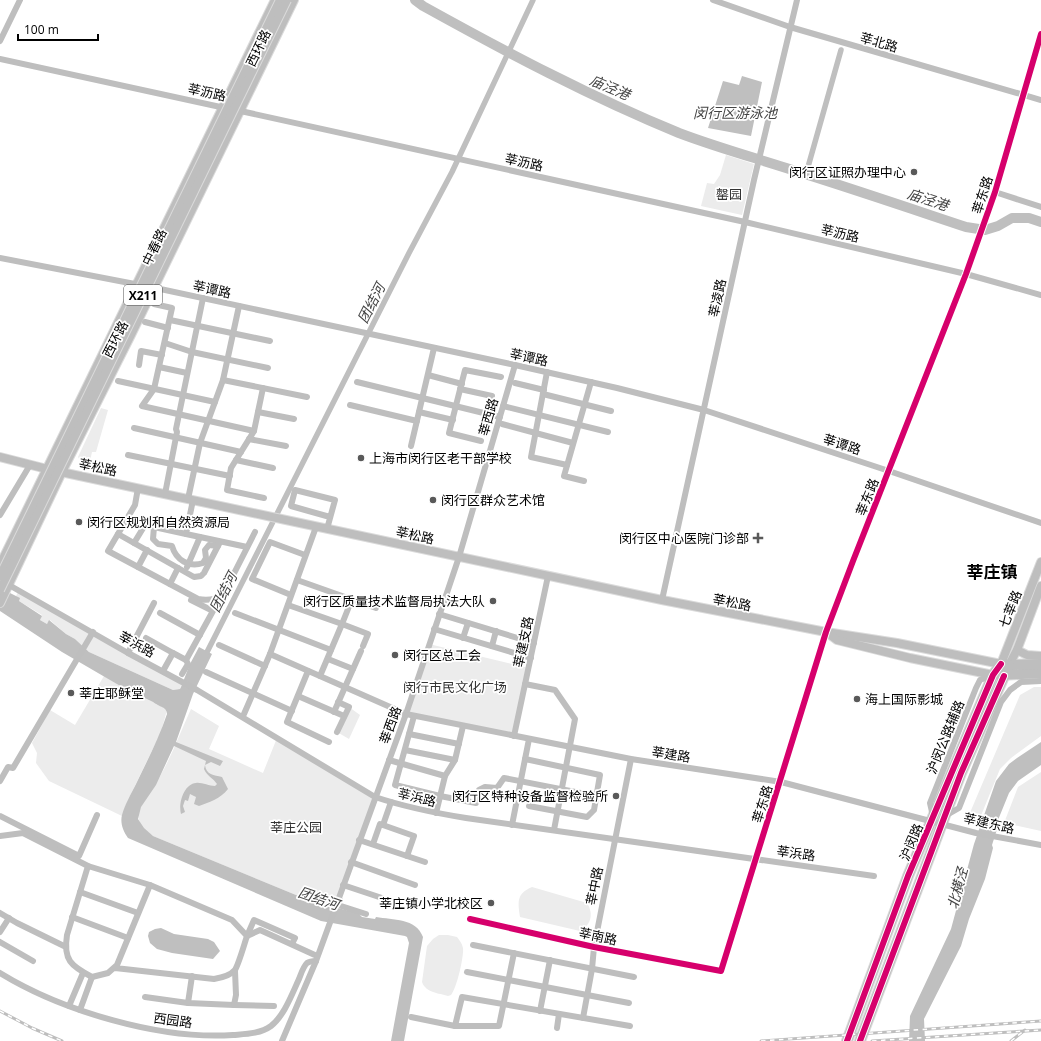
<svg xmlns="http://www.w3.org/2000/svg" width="1041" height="1041" font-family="'Open Sans','Noto Sans SC',sans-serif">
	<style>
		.green { fill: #ececec }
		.water { fill: #bfbfbf }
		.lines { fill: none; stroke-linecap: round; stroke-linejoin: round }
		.canal { stroke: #bfbfbf; stroke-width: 5.5 }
		.river { stroke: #bfbfbf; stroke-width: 10 }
		.major-casing { stroke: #dbdbdb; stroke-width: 10 }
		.highway-casing { stroke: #dbdbdb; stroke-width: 12 }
		.minor { stroke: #bebebe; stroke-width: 6 }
		.major { stroke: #bebebe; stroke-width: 8 }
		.highway { stroke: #bebebe; stroke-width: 10 }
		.rail-casing { stroke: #bebebe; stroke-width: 3 }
		.rail { stroke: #fff; stroke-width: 1.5; stroke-dasharray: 4.5; stroke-linecap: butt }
		.major-bridge-casing { stroke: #dbdbdb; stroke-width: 10; stroke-linecap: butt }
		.major-bridge { stroke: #bebebe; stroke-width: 8 }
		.cycleway-casing { stroke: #fff; stroke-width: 8 }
		.cycleway { stroke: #d6006c; stroke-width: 6 }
		.poi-dot { fill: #595959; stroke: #fff; stroke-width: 1.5 }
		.labels { text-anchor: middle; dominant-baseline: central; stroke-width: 3.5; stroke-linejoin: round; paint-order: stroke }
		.shield { fill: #fff; stroke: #4c4c4c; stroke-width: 1 }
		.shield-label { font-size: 12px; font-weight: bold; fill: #000 }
		.street-label { font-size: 13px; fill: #000; stroke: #fff }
		.poi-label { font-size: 13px; fill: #000; stroke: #fff; text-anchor: start }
		.park-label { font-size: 13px; fill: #333; stroke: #fff }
		.water-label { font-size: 14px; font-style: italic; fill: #444; stroke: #fff }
		.district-label { font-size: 17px; font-weight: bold; fill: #000; stroke: #fff }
	</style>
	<rect width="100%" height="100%" fill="#fff"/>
	<g class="green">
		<polygon points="726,155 754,164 742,215 701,206 707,183 714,184 720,175"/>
		<polygon points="101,408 108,410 96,452 92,452 90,461 107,464 105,471 84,467 78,457"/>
		<polygon points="19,590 182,682 180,689 173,690 89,652 75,639 66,634 50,620 47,624 40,620 42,615 19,601 16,596"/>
		<polygon points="429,644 529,668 514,736 406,714"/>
		<path d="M104,676L122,687L153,702C157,706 164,706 167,710L161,732L127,802L122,816L49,781L36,763L37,753L32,743L50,710L75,725Z"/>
		<polygon points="1034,687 1041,687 1041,736 1011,758 1000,769 980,818 969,815 1020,695"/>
		<polygon points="349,707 360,715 349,739 337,732"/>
		<path d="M191,709L219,726L209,749L263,773L277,738L375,797L335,908L313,902L153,836C147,832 141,827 139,820C136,810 145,800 150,792C168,767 178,737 191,709Z"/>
		<polygon points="1041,772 1041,831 1004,823 1018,787"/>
		<path d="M532,887L587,903C594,914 591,925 580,931L520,917C518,902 516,894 532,887Z"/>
		<path d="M439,935H448L457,937C459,940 462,943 463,948C464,956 457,988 451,995L448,996C439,993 426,993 422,982L427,946L433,939Z"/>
	</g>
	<g class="water">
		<polygon points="742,76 762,82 751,136 708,128 723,81 739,85"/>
		<path d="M0,588L20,598L19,601L42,616L40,620L47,624L49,620L66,634L75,639L89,652L173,690L180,689L181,687L190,664L199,647L212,654L193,694L176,742L223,761L220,766L211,762L205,765C206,775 214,775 222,777L228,789C220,799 210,802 199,806L194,804L196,797L190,794L188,801L185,800L183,806L185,812L181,814C178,803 184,784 196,783C201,782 209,786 215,786L217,784C213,778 207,776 204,769L206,761L174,746L156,785L141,807L138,819L144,828L153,836L313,902L358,913L362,917L375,919L376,917C393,920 416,918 423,937L404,1041H391L409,943L407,937L405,936L321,921L128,838C123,831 120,823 122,815C125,804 131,794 136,784C147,761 159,738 167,714C167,706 158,707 153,702L122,687L62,652L0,611Z"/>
		<polygon points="1041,742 1041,765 1018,781 1009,793 998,820 999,823 992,845 993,848 985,879 969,919 961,946 924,1019 925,1041 909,1041 910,1016 951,929 974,844 996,781 1009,764 1017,758"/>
		<polygon points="161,928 174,934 208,939 214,942 220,951 213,959 172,953 157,949 150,943 148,936 149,932 155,929"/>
	</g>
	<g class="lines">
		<g class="canal">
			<polyline points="806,174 841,50"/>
			<polyline points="204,658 409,253 452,172 533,0"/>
		</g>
		<path class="river" d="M415,0L423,6C506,52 591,97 679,133C721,149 763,160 805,174C859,191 912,209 966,227L985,230L998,226L1012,218H1029L1041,222"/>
		<g class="major-casing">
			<g id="major">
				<polyline points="0,457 47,469 286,520 662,600 826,632 897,643 1001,664 1041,562"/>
				<polyline points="0,565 275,0"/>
				<polyline points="0,603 62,472 131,335 294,0"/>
				<polyline points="829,634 837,640 910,658 993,675"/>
				<polyline points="1017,650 1027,655 1041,656"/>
				<polyline points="1009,665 1017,650 1041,586"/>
			</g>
		</g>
		<g class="highway-casing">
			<g id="highway">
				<polyline points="999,675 1041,673"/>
				<polyline points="847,1041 908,876 993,675 1001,664 1009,665 1041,664"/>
				<polyline points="860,1041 961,773 1009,665"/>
			</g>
		</g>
		<g class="minor">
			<polyline points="713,0 790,27 1041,100"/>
			<polyline points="0,41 20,0"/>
			<polyline points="0,59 225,108"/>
			<polyline points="236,110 745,222 966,274 1041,295"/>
			<polyline points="995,192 1041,207"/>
			<polyline points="0,258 140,285"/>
			<polyline points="151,287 515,365 617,388 704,410 889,471 1041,523"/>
			<polyline points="154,304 172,308 154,389 142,406 254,431"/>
			<polyline points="170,320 270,341"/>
			<polyline points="145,322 168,328"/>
			<polyline points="165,343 192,352 268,368"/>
			<polyline points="139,365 141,351 162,355"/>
			<polyline points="159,367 187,373"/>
			<polyline points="547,372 531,457 567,465"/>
			<polyline points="428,375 462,384"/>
			<polyline points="223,380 307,397"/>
			<polyline points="118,381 215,402"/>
			<polyline points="357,382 500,417"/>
			<polyline points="515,383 544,390"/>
			<polyline points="263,388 254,431 231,468 227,490 264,498"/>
			<polyline points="460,389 492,396"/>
			<polyline points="543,394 611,411"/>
			<polyline points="350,405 417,421"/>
			<polyline points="503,406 608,432"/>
			<polyline points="258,412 294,419"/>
			<polyline points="419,412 453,420"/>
			<polyline points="502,424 573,443"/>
			<polyline points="134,428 241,452"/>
			<polyline points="249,439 286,446"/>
			<polyline points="481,441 449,433 465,370 501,377"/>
			<polyline points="411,446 434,348"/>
			<polyline points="128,455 230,476"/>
			<polyline points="236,460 273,468"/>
			<polyline points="584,481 564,476 591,382"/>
			<path d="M138,488L135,505L108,551L198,599C208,601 215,600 223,595L255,532"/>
			<polyline points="165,494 177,432 176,429 203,298"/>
			<polyline points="188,499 200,443 223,380 239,306"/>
			<polyline points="193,500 186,534 247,547"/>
			<polyline points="0,515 30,465"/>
			<path d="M154,527L153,539L158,544L172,546C176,560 189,568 203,563L206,558L205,550L209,545L218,546"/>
			<polyline points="327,529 335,500 295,490 291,506 330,517"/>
			<polyline points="118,534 194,577 201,576 204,573 220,542"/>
			<polyline points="134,543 145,525 186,534"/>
			<polyline points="138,567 147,550"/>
			<polyline points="187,567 200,537"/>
			<polyline points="297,580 376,608"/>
			<polyline points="170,584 178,568"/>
			<path d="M9,585L128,653L197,690L375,797C405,807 435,813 466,818L874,876"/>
			<polyline points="291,595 252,579 270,542 305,555"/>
			<polyline points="352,599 342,624 368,634 363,646"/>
			<polyline points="662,600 754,180 797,0"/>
			<polyline points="288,605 342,624 320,676"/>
			<polyline points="160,613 200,635"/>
			<polyline points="235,613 331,650"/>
			<polyline points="439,614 534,643"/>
			<polyline points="434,629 531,658"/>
			<polyline points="146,638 173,653 163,671"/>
			<polyline points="463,638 468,623"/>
			<polyline points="219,645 265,666"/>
			<polyline points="492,646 496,631"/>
			<polyline points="128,653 154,603"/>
			<polyline points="173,653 186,660 213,611 191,600"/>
			<polyline points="270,654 406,714 631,759 781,782 976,833 1041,845"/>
			<polyline points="328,659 353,669"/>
			<polyline points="308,671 287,722 329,742"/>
			<polyline points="206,672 292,711"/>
			<polyline points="182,674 188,664 186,660"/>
			<polyline points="525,684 555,690 575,719 554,830"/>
			<polyline points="298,696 344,716"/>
			<polyline points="334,712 361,651"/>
			<polyline points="244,714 270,654 316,527"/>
			<polyline points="414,716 395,785 440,796 476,803 479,790 485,787 497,788 504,778 596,796"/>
			<polyline points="337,732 349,707 338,702"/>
			<polyline points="409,734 459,744"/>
			<polyline points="514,736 548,576"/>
			<polyline points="405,750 455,760"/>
			<polyline points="525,759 600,775 594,810 587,817 529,806"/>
			<polyline points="389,760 445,776"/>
			<polyline points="0,781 8,767 13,768 93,632"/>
			<polyline points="436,813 445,776 455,760 463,726"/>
			<polyline points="0,816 79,856 97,815"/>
			<polyline points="933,816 930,803 976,688 980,680 992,675"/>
			<polyline points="945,816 959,808 1001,702 1010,690 1021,682 1041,681"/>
			<polyline points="383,825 391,802"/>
			<polyline points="512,825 529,739"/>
			<polyline points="0,836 23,833 88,866 150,885"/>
			<polyline points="359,840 425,862"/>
			<polyline points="373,844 380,824 414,836 407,856"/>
			<polyline points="351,862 415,885"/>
			<path d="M88,866L67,935C63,960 71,966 92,977L108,973L117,965L150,885L232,920L247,936C244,945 239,963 235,970C230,976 220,978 214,979L115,968"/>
			<polyline points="343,885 382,898"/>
			<polyline points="80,892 138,913"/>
			<polyline points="340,900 338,905 366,914"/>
			<polyline points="0,913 17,923 66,947"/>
			<polyline points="72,917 128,938"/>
			<polyline points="470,919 594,947 721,971 826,632 853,561 966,274 995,192 1041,34"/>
			<polyline points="0,932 9,918"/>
			<polyline points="247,936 260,930 317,956"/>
			<polyline points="247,936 254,920 295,938 292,944"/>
			<polyline points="0,942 33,961"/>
			<polyline points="473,945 634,977"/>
			<polyline points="467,972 629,1003"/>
			<path d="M0,973C62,1011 160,1040 233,1035C245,1034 260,1034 271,1026C284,1016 292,994 299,979C301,974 303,967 307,963C310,961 313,961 316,961"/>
			<polyline points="145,997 188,1003 234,1005 236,995 235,971"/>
			<polyline points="188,1003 192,976"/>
			<polyline points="234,1005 274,1006"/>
			<polyline points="69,1006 83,973"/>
			<polyline points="80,1010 92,977"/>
			<polyline points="540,1011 550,960"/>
			<polyline points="411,1017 455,1026 462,997 630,1026"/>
			<polyline points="583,1018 592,969 594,947 631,759"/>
			<polyline points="455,1026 499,1026 514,953"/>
			<polyline points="557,1028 559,1014"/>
			<polyline points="282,1041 316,961 406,714 459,557 515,365"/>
		</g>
		<use href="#major" class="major"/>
		<use href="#highway" class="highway"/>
		<g class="rail-casing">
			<g id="rail">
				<polyline points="0,1011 32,1028 62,1041"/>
				<polyline points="761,1041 1041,1021"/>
				<polyline points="872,1041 1041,1030"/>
				<polyline points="1011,1041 1025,1030"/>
			</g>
		</g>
		<use href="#rail" class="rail"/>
		<g class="major-bridge-casing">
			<g id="major-bridge">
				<polyline points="0,576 280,0"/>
				<polyline points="0,590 287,0"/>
			</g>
		</g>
		<use href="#major-bridge" class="major-bridge"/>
		<g class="cycleway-casing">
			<g id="cycleway">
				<polyline points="470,919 594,947 721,971 826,632 853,561 966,274 995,192 1041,34"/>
				<polyline points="847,1041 908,876 993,675 1001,664"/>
				<polyline points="860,1041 961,773 1004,676"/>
			</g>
		</g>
		<use href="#cycleway" class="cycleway"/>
	</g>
	<g class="poi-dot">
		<circle cx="914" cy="172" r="4"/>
		<circle cx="361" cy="458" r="4"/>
		<circle cx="433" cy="500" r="4"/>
		<circle cx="79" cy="522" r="4"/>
		<path d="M756 532h4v4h4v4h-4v4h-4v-4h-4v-4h4z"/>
		<circle cx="493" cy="601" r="4"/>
		<circle cx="395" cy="655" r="4"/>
		<circle cx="71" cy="693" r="4"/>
		<circle cx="857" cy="699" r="4"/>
		<circle cx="616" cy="796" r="4"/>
		<circle cx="491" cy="903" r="4"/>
	</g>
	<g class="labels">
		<rect class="shield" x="124" y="285" width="38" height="20" rx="3"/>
		<g class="shield-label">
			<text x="143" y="295">X211</text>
		</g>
		<g class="street-label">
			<text transform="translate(879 42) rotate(16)">莘北路</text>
			<text transform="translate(258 48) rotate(-64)">西环路</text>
			<text transform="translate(207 92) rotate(12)">莘沥路</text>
			<text transform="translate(524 162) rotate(12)">莘沥路</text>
			<text transform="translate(982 195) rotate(-72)">莘东路</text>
			<text transform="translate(840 233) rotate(13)">莘沥路</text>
			<text transform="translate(154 247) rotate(-64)">中春路</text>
			<text transform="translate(212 289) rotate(12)">莘谭路</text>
			<text transform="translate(717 298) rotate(-78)">莘凌路</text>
			<text transform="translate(115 339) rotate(-63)">西环路</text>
			<text transform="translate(529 357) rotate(12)">莘谭路</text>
			<text transform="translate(488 417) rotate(-74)">莘西路</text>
			<text transform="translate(842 444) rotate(18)">莘谭路</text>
			<text transform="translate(98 467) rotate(12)">莘松路</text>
			<text transform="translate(867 497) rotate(-68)">莘东路</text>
			<text transform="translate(415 535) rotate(12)">莘松路</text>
			<text transform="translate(732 602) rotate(11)">莘松路</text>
			<text transform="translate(1010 609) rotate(-68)">七莘路</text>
			<text transform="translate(523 642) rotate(-78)">莘建支路</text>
			<text transform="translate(137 644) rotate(29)">莘浜路</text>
			<text transform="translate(390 725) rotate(-70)">莘西路</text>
			<text transform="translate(945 737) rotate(-68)">沪闵公路辅路</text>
			<text transform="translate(671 754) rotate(9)">莘建路</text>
			<text transform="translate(417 797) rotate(14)">莘浜路</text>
			<text transform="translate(762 804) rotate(-73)">莘东路</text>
			<text transform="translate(989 823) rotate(13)">莘建东路</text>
			<text transform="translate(911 842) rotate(-67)">沪闵路</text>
			<text transform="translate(796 853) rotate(8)">莘浜路</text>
			<text transform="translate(594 886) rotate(-79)">莘中路</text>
			<text transform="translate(598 936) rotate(12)">莘南路</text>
			<text transform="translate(173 1020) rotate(8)">西园路</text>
		</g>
		<g class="poi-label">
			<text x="906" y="172" text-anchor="end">闵行区证照办理中心</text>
			<text x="369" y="458">上海市闵行区老干部学校</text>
			<text x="441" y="500">闵行区群众艺术馆</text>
			<text x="87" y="522">闵行区规划和自然资源局</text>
			<text x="749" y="538" text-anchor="end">闵行区中心医院门诊部</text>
			<text x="485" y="601" text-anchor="end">闵行区质量技术监督局执法大队</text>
			<text x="403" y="655">闵行区总工会</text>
			<text x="79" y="693">莘庄耶稣堂</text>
			<text x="865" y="699">海上国际影城</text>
			<text x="608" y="796" text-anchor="end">闵行区特种设备监督检验所</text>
			<text x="483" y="903" text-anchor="end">莘庄镇小学北校区</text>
		</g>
		<g class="park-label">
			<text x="729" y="194">罄园</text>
			<text x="455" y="687">闵行市民文化广场</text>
			<text x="296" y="827">莘庄公园</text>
		</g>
		<g class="water-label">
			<text transform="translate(610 87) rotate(23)">庙泾港</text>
			<text x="735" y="112">闵行区游泳池</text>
			<text transform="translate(928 199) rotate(18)">庙泾港</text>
			<text transform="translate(371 303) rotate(-63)">团结河</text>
			<text transform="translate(223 592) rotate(-63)">团结河</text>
			<text transform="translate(957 888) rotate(-75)">北横泾</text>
			<text transform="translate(319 898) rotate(19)">团结河</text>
		</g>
		<g class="district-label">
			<text x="992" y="571">莘庄镇</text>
		</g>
	</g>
	<path d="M18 34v6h80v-6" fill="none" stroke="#000000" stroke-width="2"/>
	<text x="24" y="34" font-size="12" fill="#000000" stroke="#ffffff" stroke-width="3" paint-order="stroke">100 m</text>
</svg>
